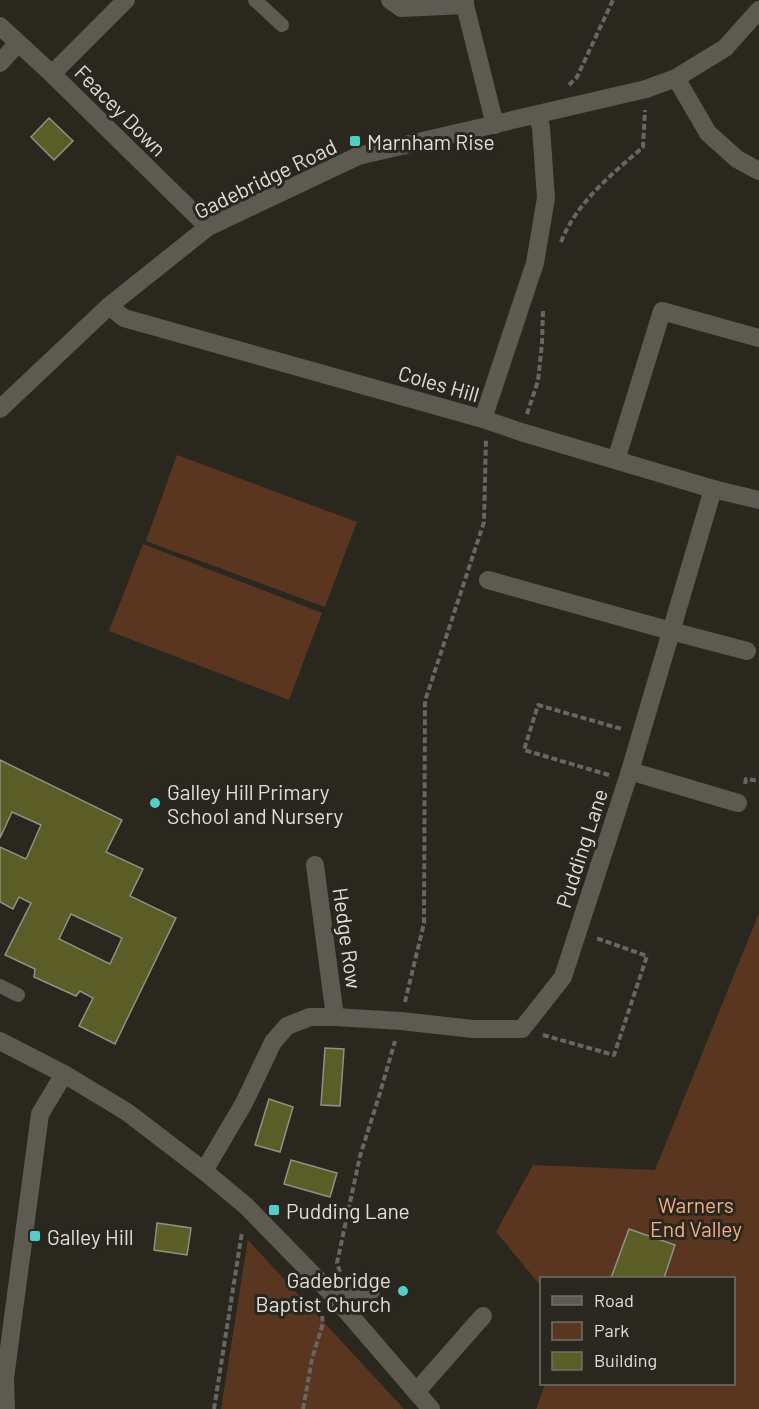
<svg xmlns="http://www.w3.org/2000/svg" width="759" height="1409" font-family="Barlow,sans-serif">
	<style>
		.green { fill: #5a3620 }
		.building { fill: #5b5d26; stroke: #909186; stroke-width: 1.5; fill-rule: evenodd }
		.lines { fill: none; stroke-linecap: round; stroke-linejoin: round }
		.path { stroke: #69665f; stroke-width: 4; stroke-dasharray: 6 3; stroke-linecap: butt }
		.service { stroke: #5d5a51; stroke-width: 14 }
		.minor { stroke: #5d5a51; stroke-width: 18 }
		.tertiary { stroke: #5d5a51; stroke-width: 18 }
		.poi-dot { fill: #54cdc8; stroke: #2a271f; stroke-width: 2 }
		.labels { text-anchor: middle; dominant-baseline: central; stroke-width: 6; stroke-linejoin: round; paint-order: stroke }
		.street-label { font-size: 21px; fill: #e0ded9; stroke: #2a271f }
		.poi-label { font-size: 21px; fill: #e0ded9; stroke: #2a271f; text-anchor: start }
		.park-label { font-size: 21px; fill: #faae80; stroke: #2a271f }
	</style>
	<rect width="100%" height="100%" fill="#2a271f"/>
	<g class="green">
		<polygon points="177,455 357,522 325,607 146,541"/>
		<polygon points="143,544 322,613 289,700 109,631"/>
		<polygon points="759,913 759,1409 536,1409 545,1384 734,1384 734,1278 542,1278 541,1286 496,1232 533,1165 655,1170"/>
		<polygon points="248,1239 248,1240 404,1409 221,1409"/>
	</g>
	<g class="building">
		<polygon points="49,118 73,141 54,160 31,137"/>
		<path d="M0,760L122,820L106,852L143,869L130,896L176,918L115,1044L79,1026L93,998L80,991L76,996L34,977L35,969L5,955L31,903L19,897L13,909L0,902V847L26,859L41,825L12,812L0,838ZM71,914L122,938L110,964L59,939Z"/>
		<polygon points="325,1048 344,1049 340,1106 321,1105"/>
		<polygon points="269,1099 293,1107 280,1152 255,1145"/>
		<polygon points="291,1160 337,1173 330,1197 284,1184"/>
		<polygon points="157,1223 191,1228 187,1255 154,1250"/>
		<polygon points="629,1229 675,1245 664,1278 611,1278"/>
	</g>
	<g class="lines">
		<g class="path">
			<polyline points="569,85 577,77 613,0"/>
			<path d="M561,242C577,202 611,175 643,147L645,110"/>
			<polyline points="527,414 538,381 542,343 543,310"/>
			<polyline points="609,775 524,750 538,705 622,729"/>
			<polyline points="745,784 746,779 759,781"/>
			<polyline points="405,1002 424,923 425,701 484,522 486,439"/>
			<polyline points="543,1035 614,1055 647,956 596,938"/>
			<polyline points="340,1272 337,1263 360,1156 380,1093 395,1041"/>
			<polyline points="214,1409 242,1232"/>
			<polyline points="303,1409 312,1359 323,1323 322,1316"/>
		</g>
		<g class="service">
			<polyline points="255,0 282,25"/>
			<polyline points="0,986 18,995"/>
			<polyline points="330,1292 373,1292"/>
		</g>
		<g class="minor">
			<polyline points="390,0 401,8 465,5"/>
			<polyline points="465,0 465,5 495,125"/>
			<polyline points="0,26 52,74 208,227"/>
			<polyline points="0,63 18,43"/>
			<polyline points="52,74 126,0"/>
			<polyline points="676,78 708,133 737,159 759,171"/>
			<polyline points="109,306 124,318 483,419 521,432 713,489 759,500"/>
			<polyline points="483,419 535,263 546,198 541,128 538,114"/>
			<polyline points="616,460 662,311 759,338"/>
			<polyline points="488,580 671,631 747,651"/>
			<polyline points="630,771 738,803"/>
			<polyline points="315,865 335,1017"/>
			<polyline points="204,1171 244,1103 273,1042 287,1026 310,1017 335,1017 401,1021 473,1029 522,1029 563,977 630,771 713,489"/>
			<polyline points="416,1392 483,1316"/>
			<polyline points="6,1409 5,1378 40,1114 64,1074"/>
		</g>
		<g class="tertiary">
			<polyline points="0,409 109,306 208,227 358,156 646,89 676,78 725,48 759,10"/>
			<polyline points="0,1041 64,1074 127,1112 204,1171 246,1206 330,1292 431,1409"/>
		</g>
	</g>
	<g class="poi-dot">
		<rect x="349" y="135" width="12" height="12" rx="3"/>
		<circle cx="155" cy="803" r="6"/>
		<rect x="268" y="1204" width="12" height="12" rx="3"/>
		<rect x="29" y="1230" width="12" height="12" rx="3"/>
		<circle cx="403" cy="1291" r="6"/>
	</g>
	<g class="labels">
		<g class="street-label">
			<text transform="translate(121 110) rotate(45)">Feacey Down</text>
			<text transform="translate(265 178) rotate(-26)">Gadebridge Road</text>
			<text transform="translate(439 383) rotate(16)">Coles Hill</text>
			<text transform="translate(581 848) rotate(-72)">Pudding Lane</text>
			<text transform="translate(348 938) rotate(82)">Hedge Row</text>
		</g>
		<g class="poi-label">
			<text x="367" y="141">Marnham Rise</text>
			<text x="167" y="791">Galley Hill Primary<tspan x="167" dy="24">School and Nursery</tspan></text>
			<text x="286" y="1210">Pudding Lane</text>
			<text x="47" y="1236">Galley Hill</text>
			<text x="391" y="1279" text-anchor="end">Gadebridge<tspan x="391" dy="24">Baptist Church</tspan></text>
		</g>
		<g class="park-label">
			<text x="696" y="1204">Warners<tspan x="696" dy="24">End Valley</tspan></text>
		</g>
	</g>
	<rect x="540" y="1277" width="195" height="108" fill="#2a271f" stroke="#737069" stroke-width="1.5"/>
	<rect x="552" y="1296" width="30" height="9" fill="#5d5a51" stroke="#737069" stroke-width="1.5"/>
	<text x="594" y="1307" font-size="18" fill="#e0ded9">Road</text>
	<rect x="552" y="1322" width="30" height="18" fill="#5a3620" stroke="#737069" stroke-width="1.5"/>
	<text x="594" y="1337" font-size="18" fill="#e0ded9">Park</text>
	<rect x="552" y="1352" width="30" height="18" fill="#5b5d26" stroke="#737069" stroke-width="1.5"/>
	<text x="594" y="1367" font-size="18" fill="#e0ded9">Building</text>
</svg>
